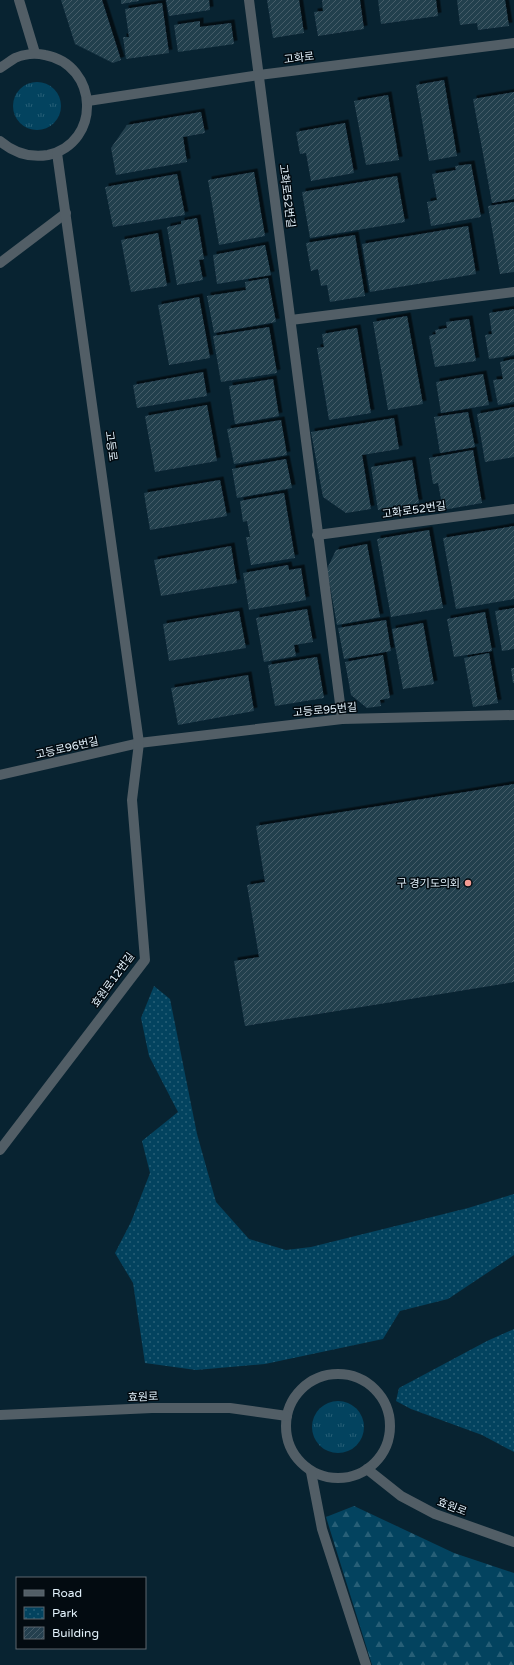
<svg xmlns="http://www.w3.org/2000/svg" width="514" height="1665" font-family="'Varela Round','Noto Sans KR',sans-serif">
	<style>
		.grass { fill: url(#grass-tufts) }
		.forest { fill: url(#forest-firs) }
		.park { fill: url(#park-dots) }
		.building { fill: url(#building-hatch); filter: url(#shadow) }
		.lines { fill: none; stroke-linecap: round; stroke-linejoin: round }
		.minor { stroke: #525e66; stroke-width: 10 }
		.poi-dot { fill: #f59c93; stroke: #030b11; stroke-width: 1.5 }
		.labels { text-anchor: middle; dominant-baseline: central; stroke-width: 3; stroke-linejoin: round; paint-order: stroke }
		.street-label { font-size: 11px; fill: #e2f1fb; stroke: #030b11 }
		.poi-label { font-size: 11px; fill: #e2f1fb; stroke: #030b11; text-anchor: end }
	</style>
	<defs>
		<pattern id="grass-tufts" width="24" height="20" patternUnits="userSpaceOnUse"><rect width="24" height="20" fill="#03435f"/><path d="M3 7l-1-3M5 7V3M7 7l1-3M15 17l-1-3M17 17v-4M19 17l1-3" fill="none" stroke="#275f77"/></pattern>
		<pattern id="forest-firs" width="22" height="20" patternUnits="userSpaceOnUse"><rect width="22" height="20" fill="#03435f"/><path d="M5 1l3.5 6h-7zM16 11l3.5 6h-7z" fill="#275f77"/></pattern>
		<pattern id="park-dots" width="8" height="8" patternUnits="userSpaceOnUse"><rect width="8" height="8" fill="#03435f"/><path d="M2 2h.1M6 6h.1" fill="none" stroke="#275f77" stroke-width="1.8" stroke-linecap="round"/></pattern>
		<pattern id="building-hatch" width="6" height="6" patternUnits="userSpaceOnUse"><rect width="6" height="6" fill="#243f4e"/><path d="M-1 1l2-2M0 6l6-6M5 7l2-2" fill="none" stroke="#445b68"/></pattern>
		<filter id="shadow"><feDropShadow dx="3.5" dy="-3.5" stdDeviation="0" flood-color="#0009"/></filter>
	</defs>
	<rect width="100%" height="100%" fill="#082331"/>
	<g class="grass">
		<circle cx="37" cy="106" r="24"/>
		<circle cx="338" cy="1427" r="26"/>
	</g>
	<polygon class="forest" points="354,1506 454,1553 514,1573 514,1665 372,1665 326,1517"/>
	<g class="park">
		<polygon points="154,986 170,999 197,1134 216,1202 249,1239 286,1250 311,1247 468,1208 514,1194 514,1255 448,1299 400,1311 383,1339 265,1364 196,1370 145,1363 133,1283 115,1253 131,1222 150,1173 142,1141 178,1112 149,1056 141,1018"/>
		<polygon points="514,1329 514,1452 482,1435 411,1409 396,1401 399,1388 487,1341"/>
	</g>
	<g class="building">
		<polygon points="61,0 102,0 121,60 113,63 75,44"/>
		<polygon points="121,0 139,0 139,1 121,4"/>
		<polygon points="166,0 209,0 210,10 169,16"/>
		<polygon points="267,0 299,0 304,33 273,38"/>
		<polygon points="322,0 360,0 364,29 318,36 314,12 323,11"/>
		<polygon points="378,0 436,0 438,16 381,24"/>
		<polygon points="457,0 505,0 509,26 478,30 477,23 460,25"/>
		<polygon points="162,3 169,53 126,59 123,37 129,37 125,9"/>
		<polygon points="200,21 200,27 231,23 234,44 178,52 174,25"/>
		<polygon points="444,80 457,156 429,161 416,85"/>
		<polygon points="514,92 514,199 492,203 473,99"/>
		<polygon points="388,95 399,160 366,165 354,101"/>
		<polygon points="201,112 205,133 183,137 187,162 116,175 111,148 127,125"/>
		<polygon points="345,123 354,173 311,181 306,153 300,154 296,132"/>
		<polygon points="471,164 481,217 431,226 427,202 437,200 432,174 456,170 455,166"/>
		<polygon points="254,172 265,236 219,245 208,180"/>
		<polygon points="177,174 185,215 113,227 105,187"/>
		<polygon points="397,176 405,222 310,238 302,192"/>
		<polygon points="514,202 514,272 500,274 488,206"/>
		<polygon points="197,218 204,259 199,260 203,280 177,285 167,227 181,224 181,221"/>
		<polygon points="468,226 476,274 370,292 362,244"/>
		<polygon points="158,233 167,286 131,292 121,240"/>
		<polygon points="355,235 365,296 330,302 327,285 321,286 318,269 311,271 306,243"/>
		<polygon points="265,245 271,275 217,284 213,255"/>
		<polygon points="268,278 276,322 214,333 207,296 246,290 245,282"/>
		<polygon points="199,297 210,358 169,365 158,305"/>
		<polygon points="514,309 514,355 489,359 485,335 492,334 489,313"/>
		<polygon points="407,316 423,404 388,410 373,322"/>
		<polygon points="469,319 476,361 435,367 429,336 436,334 435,330 447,328 446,322"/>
		<polygon points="269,327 277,373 221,382 213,336"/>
		<polygon points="357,328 371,413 329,420 317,348 324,347 322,334"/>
		<polygon points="514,359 514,402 498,405 493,380 503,379 500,362"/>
		<polygon points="203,372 207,396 137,408 133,385"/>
		<polygon points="483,374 489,405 441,413 436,382"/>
		<polygon points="273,379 279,416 235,424 229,386"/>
		<polygon points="207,405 217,461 155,472 145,416"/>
		<polygon points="514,407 514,457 485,462 477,414"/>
		<polygon points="468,412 475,447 440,453 434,417"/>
		<polygon points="394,418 399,449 362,455 371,509 346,513 323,497 311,432"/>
		<polygon points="281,420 287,455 234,464 227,429"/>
		<polygon points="473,450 482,503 443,510 438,483 433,484 429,458"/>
		<polygon points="286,459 292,488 237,498 232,469"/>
		<polygon points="412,460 419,503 378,510 371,467"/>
		<polygon points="220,480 227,516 150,530 144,493"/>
		<polygon points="284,493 295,558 251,565 246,537 250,537 247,521 243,522 240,501"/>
		<polygon points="514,526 514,599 456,609 443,538"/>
		<polygon points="429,530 443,608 391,617 377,539"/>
		<polygon points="367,544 380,617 337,625 327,569 336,550"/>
		<polygon points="231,546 237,583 161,596 154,560"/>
		<polygon points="288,565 289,570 301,568 306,600 249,610 243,573"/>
		<polygon points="514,608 514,649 502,651 495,611"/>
		<polygon points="307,609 313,642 294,645 296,656 264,662 256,618"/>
		<polygon points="239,611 246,648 169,661 163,624"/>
		<polygon points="485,612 492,651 454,657 447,619"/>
		<polygon points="386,620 391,651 344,659 338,628"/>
		<polygon points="423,623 434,684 403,689 392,629"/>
		<polygon points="489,653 498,703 473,707 464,658"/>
		<polygon points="383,655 390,698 380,700 381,706 367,708 351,695 345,662"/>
		<polygon points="317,657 324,698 275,706 268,665"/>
		<polygon points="511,668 514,668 514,683 513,683"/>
		<polygon points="248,675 254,711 178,725 171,688"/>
		<polygon points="514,784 514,982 245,1026 234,961 259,957 247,885 265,882 256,826"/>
	</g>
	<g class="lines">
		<g class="minor">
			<polyline points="19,0 35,53"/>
			<polyline points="249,0 342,719"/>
			<path d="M0,68C5,65 10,61 15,58C24,54 36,53 45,55C99,65 102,143 48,155C30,158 14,153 0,141"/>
			<polyline points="88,101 259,75 514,43"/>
			<polyline points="0,263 66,213"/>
			<polyline points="291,320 514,292"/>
			<polyline points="317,535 514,509"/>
			<polyline points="0,775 139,743 342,719 514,715"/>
			<polyline points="0,1150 145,960 132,800 139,743 57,153"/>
			<circle cx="338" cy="1426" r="52"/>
			<polyline points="0,1415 152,1408 230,1408 287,1416"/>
			<polyline points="367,1469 401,1496 435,1514 514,1542"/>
			<polyline points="311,1472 322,1529 366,1665"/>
		</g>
	</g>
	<circle class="poi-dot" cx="468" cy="883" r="4"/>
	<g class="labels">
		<g class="street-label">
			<text transform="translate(299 58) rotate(-7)">고화로</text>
			<text transform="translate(287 196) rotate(83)">고화로52번길</text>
			<text transform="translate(111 446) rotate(82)">고등로</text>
			<text transform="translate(414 510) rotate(-8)">고화로52번길</text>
			<text transform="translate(325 710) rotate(-5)">고등로95번길</text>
			<text transform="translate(67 748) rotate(-13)">고등로96번길</text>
			<text transform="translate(113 980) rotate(-54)">효원로12번길</text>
			<text transform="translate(143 1397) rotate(-2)">효원로</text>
			<text transform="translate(452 1507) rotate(21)">효원로</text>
		</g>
		<g class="poi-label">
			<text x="460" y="883">구 경기도의회</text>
		</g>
	</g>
	<rect x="16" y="1577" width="130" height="72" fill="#030b11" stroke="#5c676f"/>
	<rect x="24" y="1590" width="20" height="6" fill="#525e66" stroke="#5c676f"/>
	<text x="52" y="1597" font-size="12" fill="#e2f1fb">Road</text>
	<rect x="24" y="1607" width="20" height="12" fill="url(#park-dots)" stroke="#5c676f"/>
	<text x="52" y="1617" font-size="12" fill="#e2f1fb">Park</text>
	<rect x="24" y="1627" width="20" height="12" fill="url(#building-hatch)" stroke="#5c676f"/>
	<text x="52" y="1637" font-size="12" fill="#e2f1fb">Building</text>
</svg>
